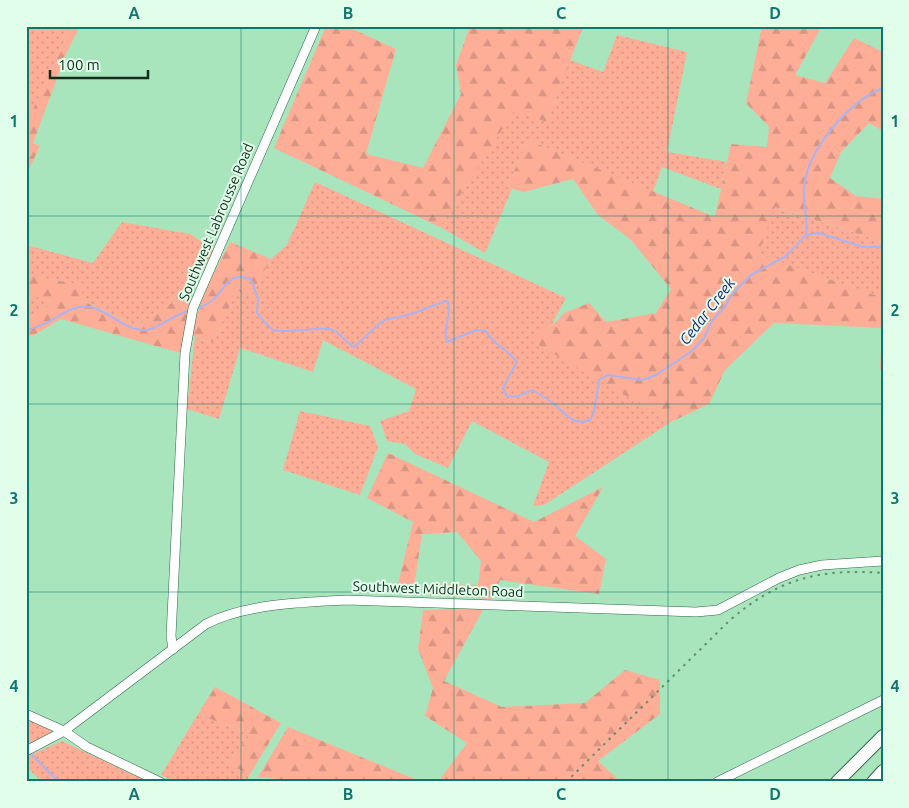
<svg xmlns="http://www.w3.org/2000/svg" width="909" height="808" font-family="Ubuntu,sans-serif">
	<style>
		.grass { fill: url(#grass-dots) }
		.forest { fill: url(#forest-firs) }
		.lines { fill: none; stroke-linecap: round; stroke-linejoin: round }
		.stream { stroke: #a9b4f2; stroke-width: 2 }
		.minor-casing { stroke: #2d6846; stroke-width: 10 }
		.highway-casing { stroke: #2d6846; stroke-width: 14 }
		.minor { stroke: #fff; stroke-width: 9 }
		.highway { stroke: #fff; stroke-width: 12 }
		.rail { stroke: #628f72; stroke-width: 2; stroke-dasharray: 2.5 5; stroke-linecap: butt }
		.grid { fill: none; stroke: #0f766e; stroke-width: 1; stroke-opacity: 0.55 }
		.labels { text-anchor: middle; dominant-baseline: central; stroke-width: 4; stroke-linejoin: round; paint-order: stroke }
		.street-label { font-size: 14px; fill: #122b1c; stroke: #e0fee9 }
		.water-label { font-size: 15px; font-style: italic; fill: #242277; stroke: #e0fee9 }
		.neatline { fill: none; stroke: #0f766e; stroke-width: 2 }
		.grid-label { font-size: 16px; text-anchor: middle; font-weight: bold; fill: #0f766e }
	</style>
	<defs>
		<pattern id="grass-dots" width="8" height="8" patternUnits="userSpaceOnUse" patternTransform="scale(1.25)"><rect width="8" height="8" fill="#fead97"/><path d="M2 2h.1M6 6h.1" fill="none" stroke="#d99582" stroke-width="1.8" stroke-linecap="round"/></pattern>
		<pattern id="forest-firs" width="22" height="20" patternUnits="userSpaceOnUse" patternTransform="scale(1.25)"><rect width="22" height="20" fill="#fead97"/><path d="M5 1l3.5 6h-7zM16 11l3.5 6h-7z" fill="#d99582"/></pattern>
	</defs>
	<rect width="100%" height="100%" fill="#a8e5bd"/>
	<g class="grass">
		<polygon points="26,26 71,26 26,125"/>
		<polygon points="617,35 687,52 667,152 727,162 721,189 662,167 653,192 528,140 507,187 512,189 485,253 440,227 514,110 547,122 570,60 603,72"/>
		<polygon points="315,182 566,298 552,324 529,339 671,422 544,505 533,506 549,462 472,421 448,468 415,454 405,444 387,441 380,421 409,411 416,389 323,340 313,372 240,348 219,419 187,409 195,337 212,343 237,289 250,297 271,259 287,245"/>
		<polygon points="774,207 883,242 883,298 758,254"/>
		<polygon points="122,222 190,234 214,250 193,289 137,326 82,300 82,285 26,275 26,245 93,263"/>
		<polygon points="26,292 53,304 26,319"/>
		<polygon points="300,411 370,426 378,447 360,495 283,470"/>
		<polygon points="198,714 250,735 229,762 249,776 246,782 175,782 161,775"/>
		<polygon points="26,717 51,729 50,735 26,746"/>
		<polygon points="62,741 148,782 43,782 26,767 26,757"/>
	</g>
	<g class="forest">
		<polygon points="71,26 80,26 66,54 33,143 40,146 26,176 26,125"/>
		<polygon points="326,26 346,26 396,49 366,154 423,168 461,94 456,65 470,26 598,26 582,29 547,122 514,111 440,227 274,148"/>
		<polygon points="762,26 822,26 795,75 825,83 854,38 883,52 883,131 869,123 841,152 830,178 856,196 883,199 883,242 775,207 758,254 883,298 883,371 880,369 882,328 774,323 725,370 709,404 671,422 528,339 557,321 564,313 589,303 606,322 656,313 671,289 630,239 598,215 573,179 523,192 507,187 528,140 715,217 731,144 767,147 769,127 746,103"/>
		<polygon points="230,242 271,259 250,297 237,290 212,343 191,335 205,291"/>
		<polygon points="26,275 82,285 83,301 137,326 193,289 180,353 61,319 34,335 26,336 26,319 53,304 26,292"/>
		<polygon points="388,453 534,522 603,487 575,536 606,559 599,594 500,580 492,599 430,595 431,584 478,585 481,561 457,532 422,534 413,593 396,592 413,522 367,498"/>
		<polygon points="484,608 444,681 502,707 585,703 625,670 660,680 660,714 598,761 621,782 438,782 467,743 425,716 433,688 418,649 423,610"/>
		<polygon points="215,687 281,723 249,776 229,762 250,735 198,714"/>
		<polygon points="288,727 422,782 309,782 258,777"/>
	</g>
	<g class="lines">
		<g class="stream">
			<path d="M806,235C808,219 803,204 804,188C807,150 848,102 883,88"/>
			<path d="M198,308C227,300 220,269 251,279L258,299L257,313C262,318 267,326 273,330C279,334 318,327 330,329C340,331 345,343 354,347L384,320L412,314L445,301L448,302C452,317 442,327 447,342L476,330L486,331C495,347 508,349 517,362L503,388L507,396L516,397L532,390C539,394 546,398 553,403C565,413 573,427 590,420L594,412L599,380L607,375L642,380L656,375L692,351L704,338L712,321L726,305L733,293L751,275L786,256L806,235L819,233L863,247H883"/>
			<path d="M26,330C33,328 41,326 48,322C57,318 69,308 79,307C104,302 121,332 146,330C158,329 176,313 191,310"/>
			<polyline points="29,752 59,782"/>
		</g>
		<g class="minor-casing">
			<g id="minor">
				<polyline points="173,649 171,636 185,353 193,308 316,26"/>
				<polyline points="26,714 64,731 87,747 160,782"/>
				<path d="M26,751L64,731L206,624C245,604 303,602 347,600L696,612L718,610L779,578L799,570L822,565L883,561"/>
				<polyline points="717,782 883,700"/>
			</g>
		</g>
		<g class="highway-casing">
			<g id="highway">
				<polyline points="837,782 883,736"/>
				<polyline points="873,782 883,771"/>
			</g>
		</g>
		<use href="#minor" class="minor"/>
		<use href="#highway" class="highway"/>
		<path class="rail" d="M566,782L729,621C777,579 820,568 883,573"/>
	</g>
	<path class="grid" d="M241,26V782M454,26V782M668,26V782M26,216H883M26,404H883M26,592H883"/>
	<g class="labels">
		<g class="street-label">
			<text transform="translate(216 222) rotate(-67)">Southwest Labrousse Road</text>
			<text transform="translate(438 589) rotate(2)">Southwest Middleton Road</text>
		</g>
		<g class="water-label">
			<text transform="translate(707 311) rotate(-52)">Cedar Creek</text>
		</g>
	</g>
	<rect width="909" height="808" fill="none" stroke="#e0fee9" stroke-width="55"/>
	<path d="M50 70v8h98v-8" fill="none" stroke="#122b1c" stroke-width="2.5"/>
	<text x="58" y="70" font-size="15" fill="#122b1c" stroke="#e0fee9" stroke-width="4" paint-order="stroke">100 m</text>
	<rect x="28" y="28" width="854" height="752" class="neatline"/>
	<g class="grid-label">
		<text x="134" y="19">A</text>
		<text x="348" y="19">B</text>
		<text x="561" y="19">C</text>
		<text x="775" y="19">D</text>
		<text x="14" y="127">1</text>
		<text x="895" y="127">1</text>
		<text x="14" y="316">2</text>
		<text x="895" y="316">2</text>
		<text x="14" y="504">3</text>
		<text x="895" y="504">3</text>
		<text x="14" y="692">4</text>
		<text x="895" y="692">4</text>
		<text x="134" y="800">A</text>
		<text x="348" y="800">B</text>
		<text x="561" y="800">C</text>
		<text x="775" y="800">D</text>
	</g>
</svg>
